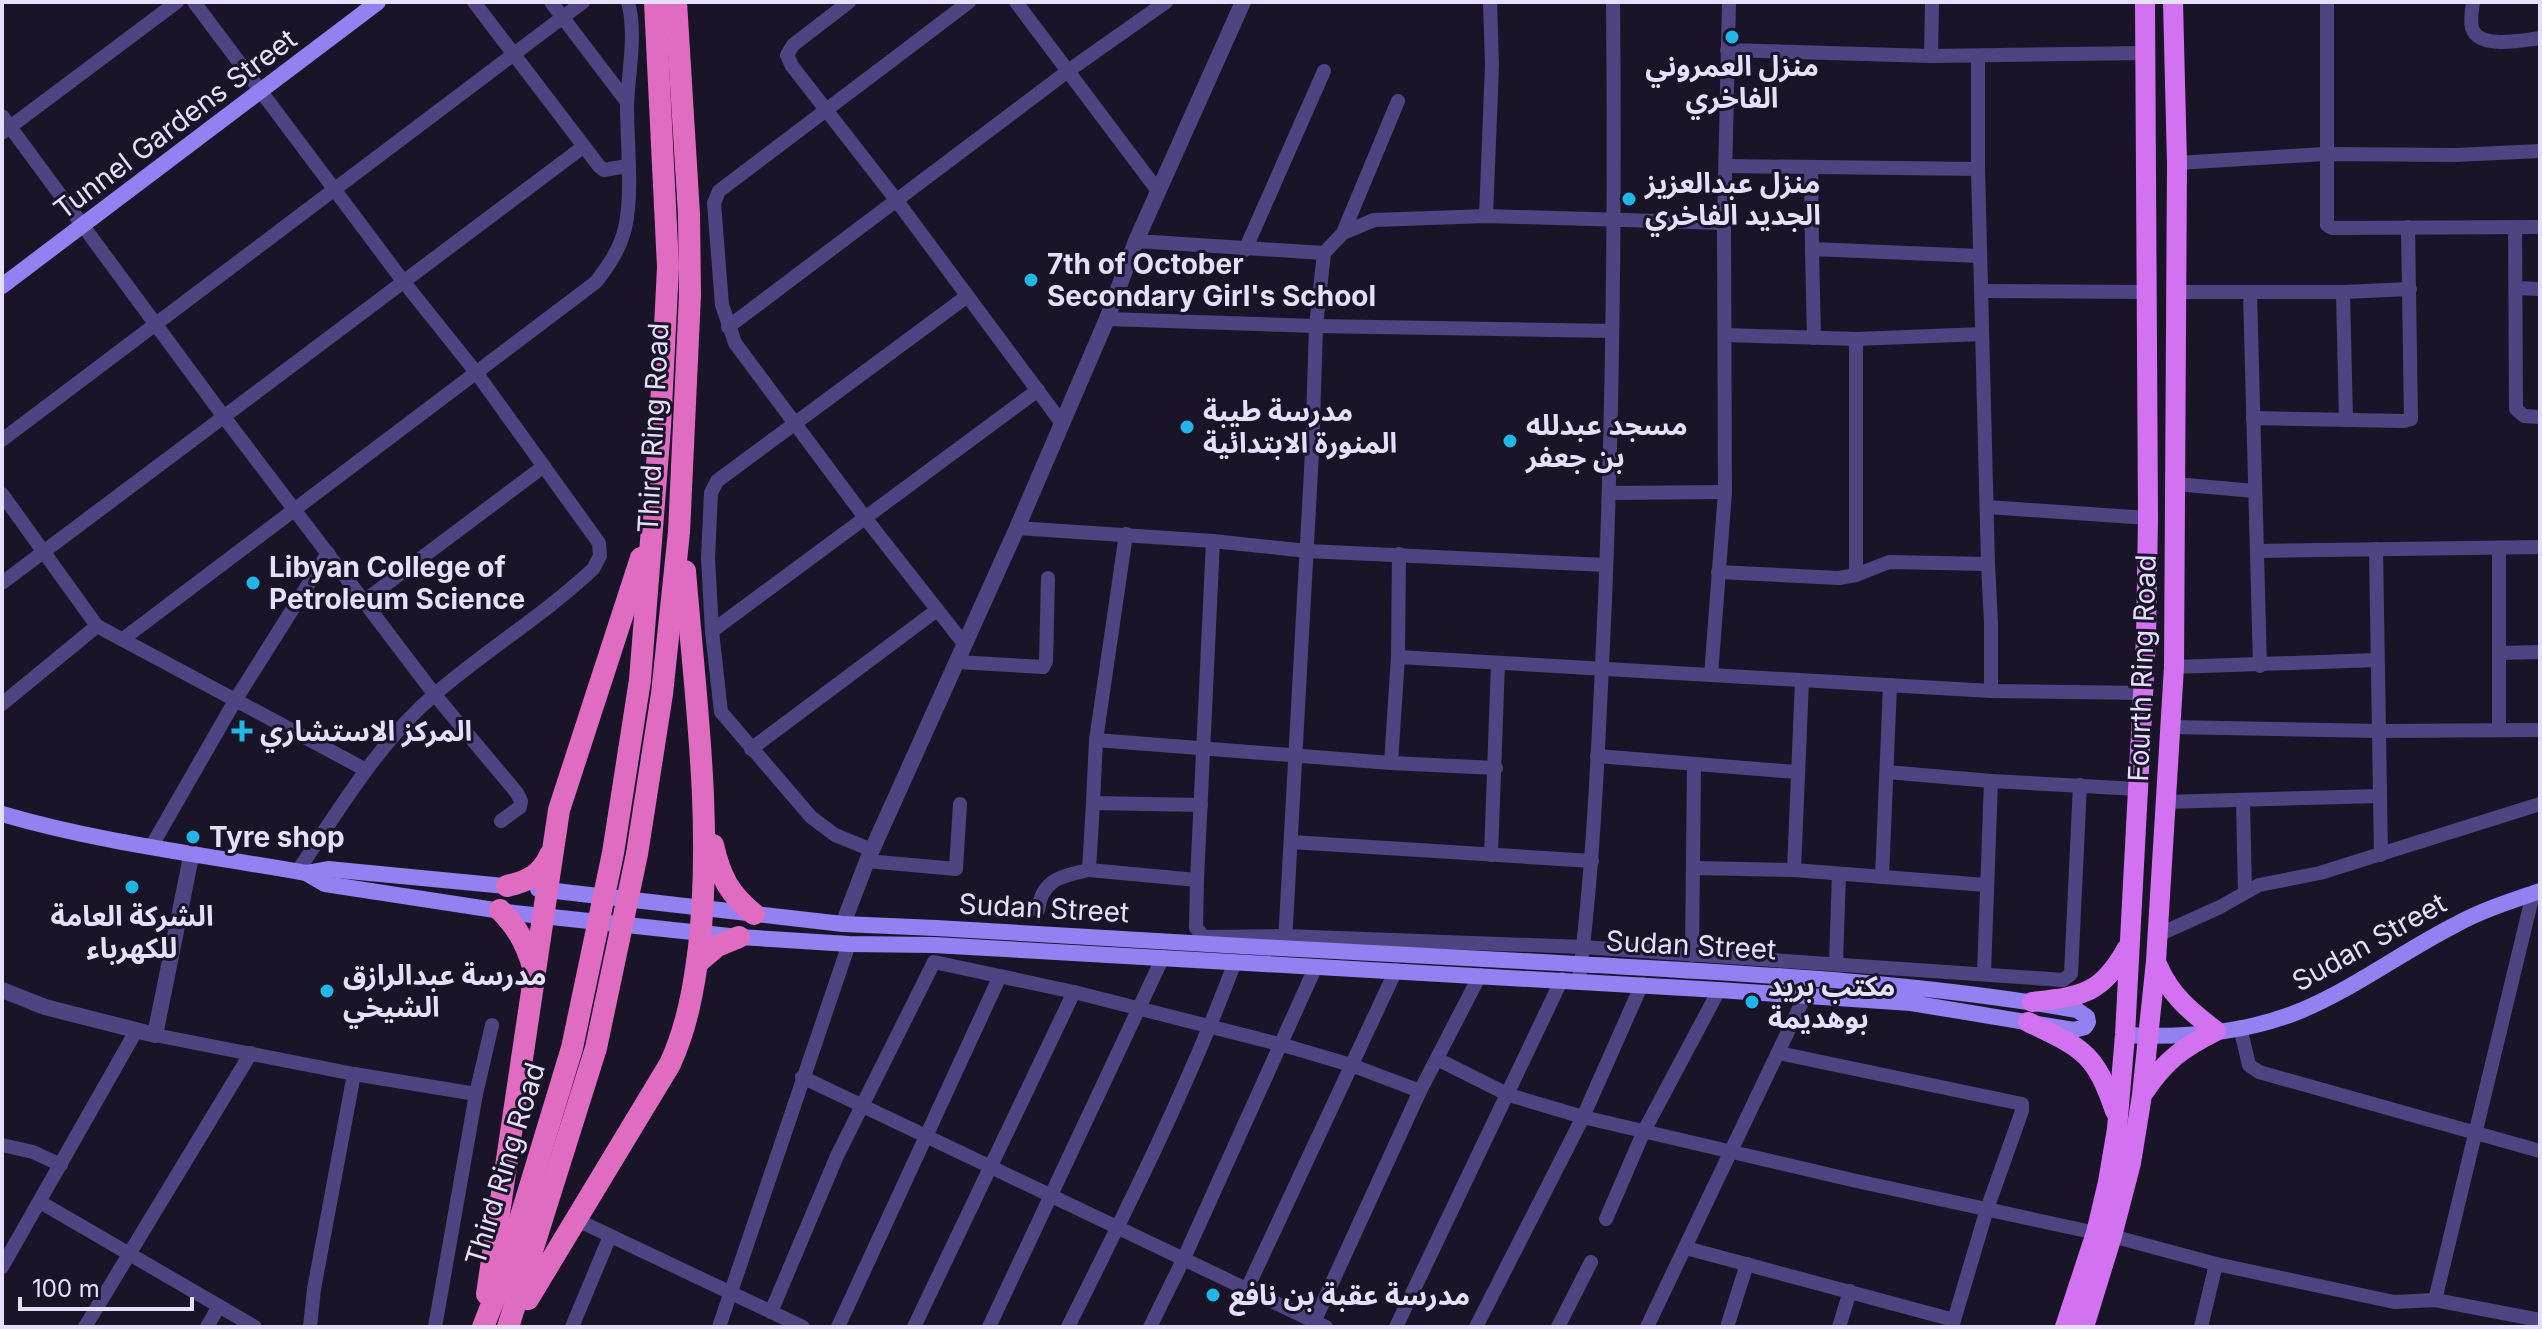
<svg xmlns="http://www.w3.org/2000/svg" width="2542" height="1329" font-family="Inter,'Noto Sans Arabic',sans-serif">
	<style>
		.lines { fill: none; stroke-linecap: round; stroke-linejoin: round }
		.minor { stroke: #4f4482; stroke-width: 14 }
		.tertiary { stroke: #4f4482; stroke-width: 16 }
		.secondary { stroke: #9380f1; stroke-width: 16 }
		.primary { stroke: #d272f0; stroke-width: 20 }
		.trunk { stroke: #e06cc2; stroke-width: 22 }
		.poi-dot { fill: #20b7e7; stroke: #1a1429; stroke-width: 3 }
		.labels { text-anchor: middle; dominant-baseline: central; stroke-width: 6; stroke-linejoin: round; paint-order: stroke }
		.poi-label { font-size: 28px; font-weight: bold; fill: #e6dffb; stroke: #1a1429; text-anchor: start }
		.street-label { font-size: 28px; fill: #e6dffb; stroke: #1a1429 }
	</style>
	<rect width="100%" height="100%" fill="#1a1429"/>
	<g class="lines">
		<g class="minor">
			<path d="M194,2L403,281L475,371L599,543L600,556L593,569C544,615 486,650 435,694C378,743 339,810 297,872"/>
			<polyline points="474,2 599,166 604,170 627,166"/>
			<polyline points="551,2 627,102"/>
			<polyline points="849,2 793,45 787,55 792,66 897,201 1061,422"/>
			<polyline points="1016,2 1158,191"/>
			<polyline points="2327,2 2327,225 2332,228 2540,227"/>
			<path d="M2473,2C2472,10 2470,21 2472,28C2479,50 2523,40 2540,38"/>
			<polyline points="1727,50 1931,56 2145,53"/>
			<polyline points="1931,56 1932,2"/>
			<polyline points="1978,56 1978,169 1988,564 1991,623 1991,691"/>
			<polyline points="2,116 224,417 435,695 517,793 521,801 520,807 501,821"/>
			<polyline points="2,133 177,2"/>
			<polyline points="2177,163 2325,154 2456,155 2540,151"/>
			<polyline points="1726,166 1978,169"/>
			<polyline points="1811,167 1812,249 1980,256"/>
			<polyline points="1486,216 1492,65 1490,2"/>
			<polyline points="2515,227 2516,409 2524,416 2540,417"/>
			<polyline points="1343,233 1374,220 1486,216 1724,223"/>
			<polyline points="1136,241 1324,253"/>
			<polyline points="1812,249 1814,338"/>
			<polyline points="1245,250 1324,71"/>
			<polyline points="2517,288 2540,289"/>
			<polyline points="1982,291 2147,292"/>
			<polyline points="2177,292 2343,292 2410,289"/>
			<polyline points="2343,292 2346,420"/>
			<polyline points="2250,293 2260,666"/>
			<polyline points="1107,319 1316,326 1612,331"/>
			<polyline points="728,327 1068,71 1166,2"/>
			<polyline points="1725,335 1856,339 1982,334"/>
			<polyline points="1856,339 1856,575"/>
			<polyline points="2253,418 2404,421 2411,419 2408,227"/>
			<polyline points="2,440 583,2"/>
			<polyline points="2175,484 2255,491"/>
			<polyline points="1610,493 1725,492"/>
			<polyline points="2,494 97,626 366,770"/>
			<polyline points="1987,507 2148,518"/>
			<polyline points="1017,528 1213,541 1307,551 1606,565"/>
			<polyline points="1213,541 1197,880 1196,928 1204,937 1285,936 1583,947 2063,980 2071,974 2080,785"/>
			<polyline points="2499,548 2499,730"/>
			<polyline points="2376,549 2381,855"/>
			<polyline points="2257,551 2540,547"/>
			<polyline points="1718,572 1839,578 1856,575 1889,562 1988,564"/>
			<polyline points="2,583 583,147"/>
			<polyline points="364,601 544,466"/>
			<polyline points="712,631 1038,390"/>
			<path d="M123,639L596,282C609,265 620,249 625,228C633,194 627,142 627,106C628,72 637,35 628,2"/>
			<polyline points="965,645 866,519 735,343 722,305 714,203 719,191 969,2"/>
			<polyline points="2500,653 2540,652"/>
			<polyline points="1398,657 1991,691 2144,693"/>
			<polyline points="957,662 1043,667 1046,661 1048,578"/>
			<polyline points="2174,667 2377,660"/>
			<polyline points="1711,675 1725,492 1724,223 1729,2"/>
			<polyline points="2,704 97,626"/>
			<polyline points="2170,727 2378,731 2540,730"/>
			<polyline points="1096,740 1391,763 1496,768"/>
			<polyline points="751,749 937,610"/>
			<polyline points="1597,756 1796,772"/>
			<polyline points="1391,763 1398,657 1399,554"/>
			<polyline points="1887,772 1991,781 2138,789"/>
			<polyline points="2165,802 2379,796"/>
			<polyline points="2243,802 2245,893"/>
			<polyline points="1093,803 1096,740 1126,534"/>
			<polyline points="1291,842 1592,861"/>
			<polyline points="151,847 236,699 328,553"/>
			<polyline points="872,850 835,835 811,817 721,712 712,631 708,558 711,493 717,481 966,297"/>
			<polyline points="1491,855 1498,663"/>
			<polyline points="867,861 956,869 960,804"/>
			<polyline points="1693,868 1794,870 1986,885"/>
			<polyline points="1794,870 1802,681"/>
			<polyline points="1882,877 1890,685"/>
			<polyline points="1197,880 1089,870 1093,803 1201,805"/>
			<path d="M1038,910C1042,879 1062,876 1089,870"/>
			<polyline points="2158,935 2220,907 2259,885 2320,873 2540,804"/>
			<polyline points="1285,943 1312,453 1316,326 1324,253 1343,233 1398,101"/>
			<polyline points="1692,955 1694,764"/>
			<polyline points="1836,963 1839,874"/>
			<polyline points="1984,973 1991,781"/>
			<path d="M1579,980C1595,854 1599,727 1605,600C1613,401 1615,202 1613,2"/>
			<polyline points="2240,1027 2249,1065 2259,1072 2540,1151"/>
			<polyline points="155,1035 354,1074 476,1094"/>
			<polyline points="1779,1053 2022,1104 2022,1111 1987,1209 1952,1327"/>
			<polyline points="1437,1059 1509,1095 1583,1117 1852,1180 2096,1233"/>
			<polyline points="802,1077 1326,1327"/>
			<polyline points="2,1145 33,1152 61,1165"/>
			<polyline points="40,1202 255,1327"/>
			<polyline points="1606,1219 1644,1131 1719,990"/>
			<polyline points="577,1220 803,1327"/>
			<polyline points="2112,1236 2216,1264 2394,1302 2435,1300 2540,1320"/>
			<polyline points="1686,1248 1954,1320"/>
			<polyline points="2,1267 136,1031"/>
			<polyline points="1247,1289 1396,970"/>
			<polyline points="2435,1300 2533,894"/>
			<polyline points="771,1312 837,1156 934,962 1074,992 1283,1045 1351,1065 1420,1091"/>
			<polyline points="1314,1322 1420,1091 1480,975"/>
			<polyline points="85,1327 251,1053"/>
			<polyline points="207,1327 219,1306"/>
			<polyline points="310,1327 314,1289 354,1074"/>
			<polyline points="435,1327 476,1094 492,1025"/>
			<polyline points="572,1327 610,1236"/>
			<polyline points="719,1327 849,944"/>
			<polyline points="838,1327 1000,976"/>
			<polyline points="914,1327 1074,992"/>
			<polyline points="989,1327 1163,957"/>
			<path d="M1068,1327C1128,1207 1188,1087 1235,962"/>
			<polyline points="1150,1327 1184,1258 1316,966"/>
			<polyline points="1396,1327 1562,979"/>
			<polyline points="1476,1327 1583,1117 1642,984"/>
			<polyline points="1558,1327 1591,1262"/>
			<polyline points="1647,1327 1805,996"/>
			<polyline points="1727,1327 1747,1264"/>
			<polyline points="1839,1327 1850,1291"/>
			<polyline points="2201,1327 2216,1264"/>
		</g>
		<g class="tertiary">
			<polyline points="843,924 867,861 1017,528 1107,319 1136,241 1243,2"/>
			<polyline points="2,990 45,1007 155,1035 192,852"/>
		</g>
		<g class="secondary">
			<polyline points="2,286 378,2"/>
			<path d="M2,814C101,843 205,855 306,873L325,884L514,913L739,937L849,944L934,945L1719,990L1911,1003L2074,1030L2085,1027L2088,1022L2087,1017L2077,1010C1906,980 1732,973 1559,963C1351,953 1144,940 936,928L843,924L538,889"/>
			<polyline points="306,873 328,869 515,887"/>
			<path d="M2125,1035C2182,1038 2246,1033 2300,1011C2355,988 2402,952 2455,925C2482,910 2511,901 2540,891"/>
		</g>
		<g class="primary">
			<path d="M2032,1002C2082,996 2101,995 2127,948"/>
			<path d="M2028,1022C2082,1048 2095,1052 2115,1111"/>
			<path d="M2144,1092C2166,1060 2182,1048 2216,1031C2190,1011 2170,995 2157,964"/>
			<polyline points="2065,1327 2096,1233 2108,1182 2117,1129 2125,1035 2146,638 2148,518 2145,2"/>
			<polyline points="2084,1327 2112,1236 2131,1163 2142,1095 2156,961 2174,667 2177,163 2173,2"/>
		</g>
		<g class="trunk">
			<path d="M713,845C720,876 729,894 754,914"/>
			<path d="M507,886C528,881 541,875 550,855"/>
			<path d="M500,910C517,927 526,943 533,967"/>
			<polyline points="697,963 717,946 739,937"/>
			<polyline points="487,1294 559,810 641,558"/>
			<path d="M528,1299L670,1064C687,1027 694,988 699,947C713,821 695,696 685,571"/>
			<polyline points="483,1327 502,1279 572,1048 613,853 640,680 660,427 668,267 655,2"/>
			<polyline points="508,1327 596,1048 637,854 662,694 679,532 690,295 689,214 676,2"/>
		</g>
	</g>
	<g class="poi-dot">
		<circle cx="1732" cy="37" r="8"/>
		<circle cx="1629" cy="199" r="8"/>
		<circle cx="1031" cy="280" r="8"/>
		<circle cx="1187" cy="427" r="8"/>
		<circle cx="1510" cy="441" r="8"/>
		<circle cx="253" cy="583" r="8"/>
		<path d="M238 719h8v8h8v8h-8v8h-8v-8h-8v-8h8z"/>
		<circle cx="193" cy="837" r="8"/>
		<circle cx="132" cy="887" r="8"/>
		<circle cx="327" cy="991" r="8"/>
		<circle cx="1752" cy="1002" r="8"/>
		<circle cx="1213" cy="1295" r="8"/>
	</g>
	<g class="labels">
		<g class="poi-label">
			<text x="1732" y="66" text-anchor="middle">منزل العمروني<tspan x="1732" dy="32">الفاخري</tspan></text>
			<text x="1645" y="183">منزل عبدالعزيز<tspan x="1645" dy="32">الجديد الفاخري</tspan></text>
			<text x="1047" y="264">7th of October<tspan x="1047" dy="32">Secondary Girl's School</tspan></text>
			<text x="1203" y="411">مدرسة طيبة<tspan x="1203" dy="32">المنورة الابتدائية</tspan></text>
			<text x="1526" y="425">مسجد عبدلله<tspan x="1526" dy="32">بن جعفر</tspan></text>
			<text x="269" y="567">Libyan College of<tspan x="269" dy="32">Petroleum Science</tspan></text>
			<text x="260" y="731">المركز الاستشاري</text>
			<text x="209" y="837">Tyre shop</text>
			<text x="132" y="916" text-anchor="middle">الشركة العامة<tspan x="132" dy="32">للكهرباء</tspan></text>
			<text x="343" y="975">مدرسة عبدالرازق<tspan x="343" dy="32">الشيخي</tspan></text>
			<text x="1768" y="986">مكتب بريد<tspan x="1768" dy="32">بوهديمة</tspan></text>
			<text x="1229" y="1295">مدرسة عقبة بن نافع</text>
		</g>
		<g class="street-label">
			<text transform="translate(175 124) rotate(-37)">Tunnel Gardens Street</text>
			<text transform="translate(653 428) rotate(-87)">Third Ring Road</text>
			<text transform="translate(2142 668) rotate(-88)">Fourth Ring Road</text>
			<text transform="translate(1044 908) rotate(3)">Sudan Street</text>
			<text transform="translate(2369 942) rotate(-29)">Sudan Street</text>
			<text transform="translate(1691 945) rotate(3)">Sudan Street</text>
			<text transform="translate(505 1164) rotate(-73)">Third Ring Road</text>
		</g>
	</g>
	<rect width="2542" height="1329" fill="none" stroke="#e6dffb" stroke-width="8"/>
	<path d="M20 1297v12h172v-12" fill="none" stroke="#e6dffb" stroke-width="4"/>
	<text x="32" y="1297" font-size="24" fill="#e6dffb" stroke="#1a1429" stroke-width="6" paint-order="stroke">100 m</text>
</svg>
